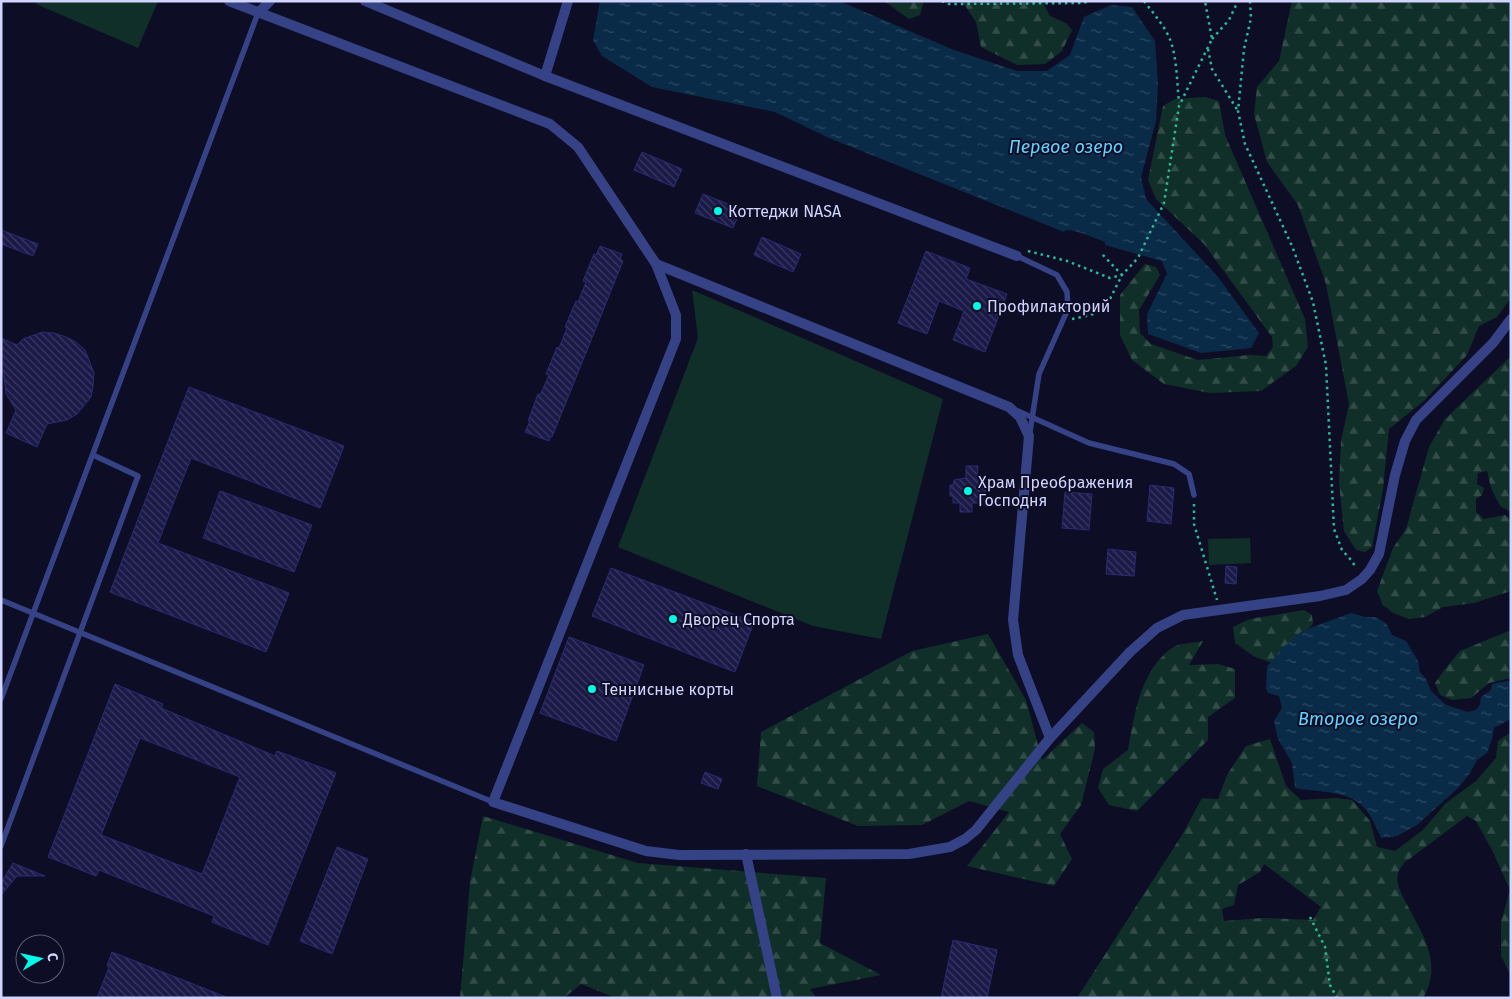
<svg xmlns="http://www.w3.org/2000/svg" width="1512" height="999" font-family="'Fira Sans',sans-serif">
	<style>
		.green { fill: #102f28 }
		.forest { fill: url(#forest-firs); fill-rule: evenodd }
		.water { fill: url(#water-ripples) }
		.building { fill: url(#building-back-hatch); stroke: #2b2a74; fill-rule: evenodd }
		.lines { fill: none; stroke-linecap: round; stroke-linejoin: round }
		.path { stroke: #29bb98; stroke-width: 2.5; stroke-dasharray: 2.5 4; stroke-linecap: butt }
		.lane { stroke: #364286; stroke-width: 5.5 }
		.street { stroke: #364286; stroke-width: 10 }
		.poi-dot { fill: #00fce8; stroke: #0d0e25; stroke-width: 2 }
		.labels { text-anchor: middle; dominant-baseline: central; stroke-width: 4; stroke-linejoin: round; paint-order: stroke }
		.poi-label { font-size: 16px; fill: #d1d4ff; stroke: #0d0e25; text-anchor: start }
		.water-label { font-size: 18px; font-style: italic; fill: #5fd2ff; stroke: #0d0e25 }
	</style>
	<defs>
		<pattern id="forest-firs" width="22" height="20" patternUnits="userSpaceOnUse" patternTransform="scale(1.25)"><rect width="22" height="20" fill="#102f28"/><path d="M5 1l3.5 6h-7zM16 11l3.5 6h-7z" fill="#324c48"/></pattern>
		<pattern id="water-ripples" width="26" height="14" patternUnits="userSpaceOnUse" patternTransform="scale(1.25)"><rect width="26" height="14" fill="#0a2b48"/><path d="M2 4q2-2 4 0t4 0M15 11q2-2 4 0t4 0" fill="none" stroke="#2d4963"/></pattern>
		<pattern id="building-back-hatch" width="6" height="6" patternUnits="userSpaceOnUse" patternTransform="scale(1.25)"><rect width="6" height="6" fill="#1a1947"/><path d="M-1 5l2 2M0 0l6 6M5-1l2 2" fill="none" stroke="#3a3a63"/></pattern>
	</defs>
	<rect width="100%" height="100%" fill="#0d0e25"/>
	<g class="green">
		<polygon points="37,1 158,1 138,48 36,4"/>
		<polygon points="692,290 943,399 881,639 813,626 618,547 698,338"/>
		<polygon points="1250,538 1251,563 1209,565 1208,539"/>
	</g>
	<g class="forest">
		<polygon points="884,1 924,1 920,15 909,19"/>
		<polygon points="962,1 1045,1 1044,5 1050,16 1066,23 1072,30 1062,51 1045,64 1017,65 981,47 976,22"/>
		<polygon points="1292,1 1511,1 1511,298 1497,317 1479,326 1467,355 1425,400 1389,429 1383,489 1372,547 1365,552 1356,550 1344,531 1339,483 1341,441 1349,404 1326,284 1298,205 1267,162 1254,114 1257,87 1279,61"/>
		<polygon points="1205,97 1219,101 1225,135 1305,319 1308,347 1296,366 1261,391 1210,393 1164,384 1132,360 1120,335 1120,295 1145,264 1156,267 1160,275 1139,310 1140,333 1151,344 1198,360 1249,355 1266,356 1273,347 1272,337 1204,244 1156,199 1148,180 1163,106 1175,99"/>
		<polygon points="1511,356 1511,512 1500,506 1491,488 1487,471 1478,473 1477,484 1484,488 1482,495 1476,499 1476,512 1484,519 1505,515 1511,520 1511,591 1474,603 1443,607 1425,617 1409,619 1393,613 1383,605 1377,591 1393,548 1406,529 1429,447 1445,419"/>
		<polygon points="1304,610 1312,615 1313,624 1273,663 1255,657 1235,643 1233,627 1250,619"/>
		<polygon points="1511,630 1511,678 1489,683 1471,698 1452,700 1440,695 1435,683 1445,669 1460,651"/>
		<polygon points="988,634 1026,700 1042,760 1082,723 1094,732 1095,749 1081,805 1060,834 1072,859 1054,886 967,866 1009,812 969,801 922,825 858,826 757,786 761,732 912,651"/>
		<path d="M1203,641L1189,665L1218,664L1235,669V698L1208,717V740L1137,811L1109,805L1098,788L1103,769L1128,750C1135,713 1140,671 1172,648C1179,643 1194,643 1203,641Z"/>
		<path d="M1511,732V975L1501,956V922L1510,890L1493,852L1476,821L1467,816L1404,863C1402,866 1399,870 1398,873C1396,882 1400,891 1404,899C1421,932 1444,962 1423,998H1077L1182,835L1202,798L1218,799L1227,775L1246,746L1270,739L1286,786L1301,800L1336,798L1352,800L1370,821L1377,847L1395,851L1424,829L1446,803L1476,781L1496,758L1498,741ZM1264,864L1321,907L1313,920L1263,918L1224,921L1222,909L1234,905L1238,885L1260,872Z"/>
		<polygon points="483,816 638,863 826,878 820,943 881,975 810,989 816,998 616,998 581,984 564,998 460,998 470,882"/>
	</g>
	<g class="water">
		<path d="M600,1H839L954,50L1017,71H1047L1070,55L1084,17L1111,5L1132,7L1155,41L1158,84L1156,121L1141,177L1146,199L1218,277L1259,333L1251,348L1201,353L1148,334L1147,314L1167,274L1162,261L1105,245V242C1092,237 1080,231 1066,230L1064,232L829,138L775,112L652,87L602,56L593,40Z"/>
		<path d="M1351,613L1365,617H1375L1386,623L1392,635L1406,641L1418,661L1420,672L1426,679L1431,691L1446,705L1468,712L1476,710L1480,705L1481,697L1491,690L1492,684L1507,681L1511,682V719L1494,728L1492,739L1487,753L1477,760L1470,773L1459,787L1417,825L1397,836L1381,838C1377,829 1373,819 1367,811C1351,789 1319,793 1295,788L1292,763L1278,739L1274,721L1282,708L1279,696L1268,693L1266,688L1267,667L1281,649L1302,631Z"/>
	</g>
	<g class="building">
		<polygon points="642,152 682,169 674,187 634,170"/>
		<polygon points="703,194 741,209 733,228 695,213"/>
		<polygon points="1,230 38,244 33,256 1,244"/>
		<polygon points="762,237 801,254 793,272 754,255"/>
		<polygon points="600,246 622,254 620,259 623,261 552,437 550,437 549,441 525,432 530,421 528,421 538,394 540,395 549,375 546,374 557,347 559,348 567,328 565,327 576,301 578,302 586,282 583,281 594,254 596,255"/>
		<polygon points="926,251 970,268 966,279 1007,294 985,352 953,340 964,311 939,301 927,334 898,323"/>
		<polygon points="42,332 54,333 66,337 76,342 85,350 94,373 93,386 91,397 77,414 67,420 47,424 37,447 6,433 16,410 6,394 4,377 1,375 1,338 17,345 23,339"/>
		<polygon points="189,387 344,446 320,508 191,458 158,543 289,593 266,652 110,592"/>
		<polygon points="966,466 978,466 977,480 981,480 981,484 986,484 985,500 981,500 981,503 972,503 972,512 960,512 960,503 953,503 953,496 950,496 950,485 953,485 954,480 966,478"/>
		<polygon points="1150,485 1174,488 1171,524 1147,521"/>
		<polygon points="220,491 312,525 294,572 203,538"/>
		<polygon points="1065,492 1092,494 1089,530 1062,528"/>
		<polygon points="1108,549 1136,552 1134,576 1106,574"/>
		<polygon points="1226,566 1237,567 1236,584 1225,583"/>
		<polygon points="611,568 754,622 735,672 592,616"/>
		<polygon points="569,637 644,665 616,741 540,713"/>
		<path d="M115,684L163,704L161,708L275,756L277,751L336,773L268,945L212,922L214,916L99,870L96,876L48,857ZM140,738L240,777L202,874L101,835Z"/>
		<polygon points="705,772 722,779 718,789 701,783"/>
		<polygon points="337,847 368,859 332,954 300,941"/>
		<polygon points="13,863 45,876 17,876 1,895 1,883"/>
		<polygon points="953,940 997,950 987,998 941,998"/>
		<polygon points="112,952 226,997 226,998 97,998 109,967 107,966"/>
	</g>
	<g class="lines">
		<g class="path">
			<polyline points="942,1 949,4 1084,3 1088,1"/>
			<path d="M1144,1C1153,13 1163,24 1169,37C1177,54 1177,84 1179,103"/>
			<polyline points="1250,1 1251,18 1244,49 1238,111 1245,144 1292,246 1313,302 1326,365 1334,529 1342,550 1352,561 1356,568"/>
			<polyline points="1212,39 1229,20 1238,1"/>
			<polyline points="1208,49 1212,69 1238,111"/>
			<polyline points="1028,251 1067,261 1110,278 1122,275 1138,258 1164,203 1179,106 1212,39 1205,1"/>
			<polyline points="1072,319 1091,315 1106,307 1122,275 1102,254"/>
			<polyline points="1194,504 1194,524 1217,600"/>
			<polyline points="1310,917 1325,947 1330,985 1337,998"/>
		</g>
		<g class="lane">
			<polyline points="1017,256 1057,275 1067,292 1068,309 1039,374 1030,432"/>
			<polyline points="1018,411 1089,443 1174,464 1189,474 1194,495"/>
			<polyline points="1,600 493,802"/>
			<polyline points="1,699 258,13"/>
			<polyline points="1,846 138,476 93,455"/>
		</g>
		<g class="street">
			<polyline points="229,1 550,124 578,147 656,264 676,315 676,339 493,802 646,851 679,855 909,854 950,847 965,839 976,830 1050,738 1130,652 1157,628 1183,615 1320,596 1346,590 1362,579 1370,570 1379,554 1395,475 1405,441 1416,420 1493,343 1511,319"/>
			<polyline points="365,1 545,76 1017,256"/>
			<polyline points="258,13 270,1"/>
			<polyline points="545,76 568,1"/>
			<polyline points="656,264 1009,407 1020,417 1029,436 1013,620 1018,655 1050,738"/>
			<polyline points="746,854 777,998"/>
		</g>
	</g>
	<g class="poi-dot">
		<circle cx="718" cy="211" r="5"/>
		<circle cx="977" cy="306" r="5"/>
		<circle cx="968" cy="491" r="5"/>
		<circle cx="673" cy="619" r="5"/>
		<circle cx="592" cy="689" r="5"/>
	</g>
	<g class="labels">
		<g class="poi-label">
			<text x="728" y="211">Коттеджи NASA</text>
			<text x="987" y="306">Профилакторий</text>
			<text x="978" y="482">Храм Преображения<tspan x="978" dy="18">Господня</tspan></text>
			<text x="683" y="619">Дворец Спорта</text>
			<text x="602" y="689">Теннисные корты</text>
		</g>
		<g class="water-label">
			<text x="1066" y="147">Первое озеро</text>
			<text x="1358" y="719">Второе озеро</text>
		</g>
	</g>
	<rect width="1512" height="999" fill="none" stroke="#d1d4ff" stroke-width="5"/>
	<g transform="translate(40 959) rotate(81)"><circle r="24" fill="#0d0e25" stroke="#5b5d7c"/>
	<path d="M0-4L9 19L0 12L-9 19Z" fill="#00fce8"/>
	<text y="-8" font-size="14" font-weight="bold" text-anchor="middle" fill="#d1d4ff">С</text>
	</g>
</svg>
